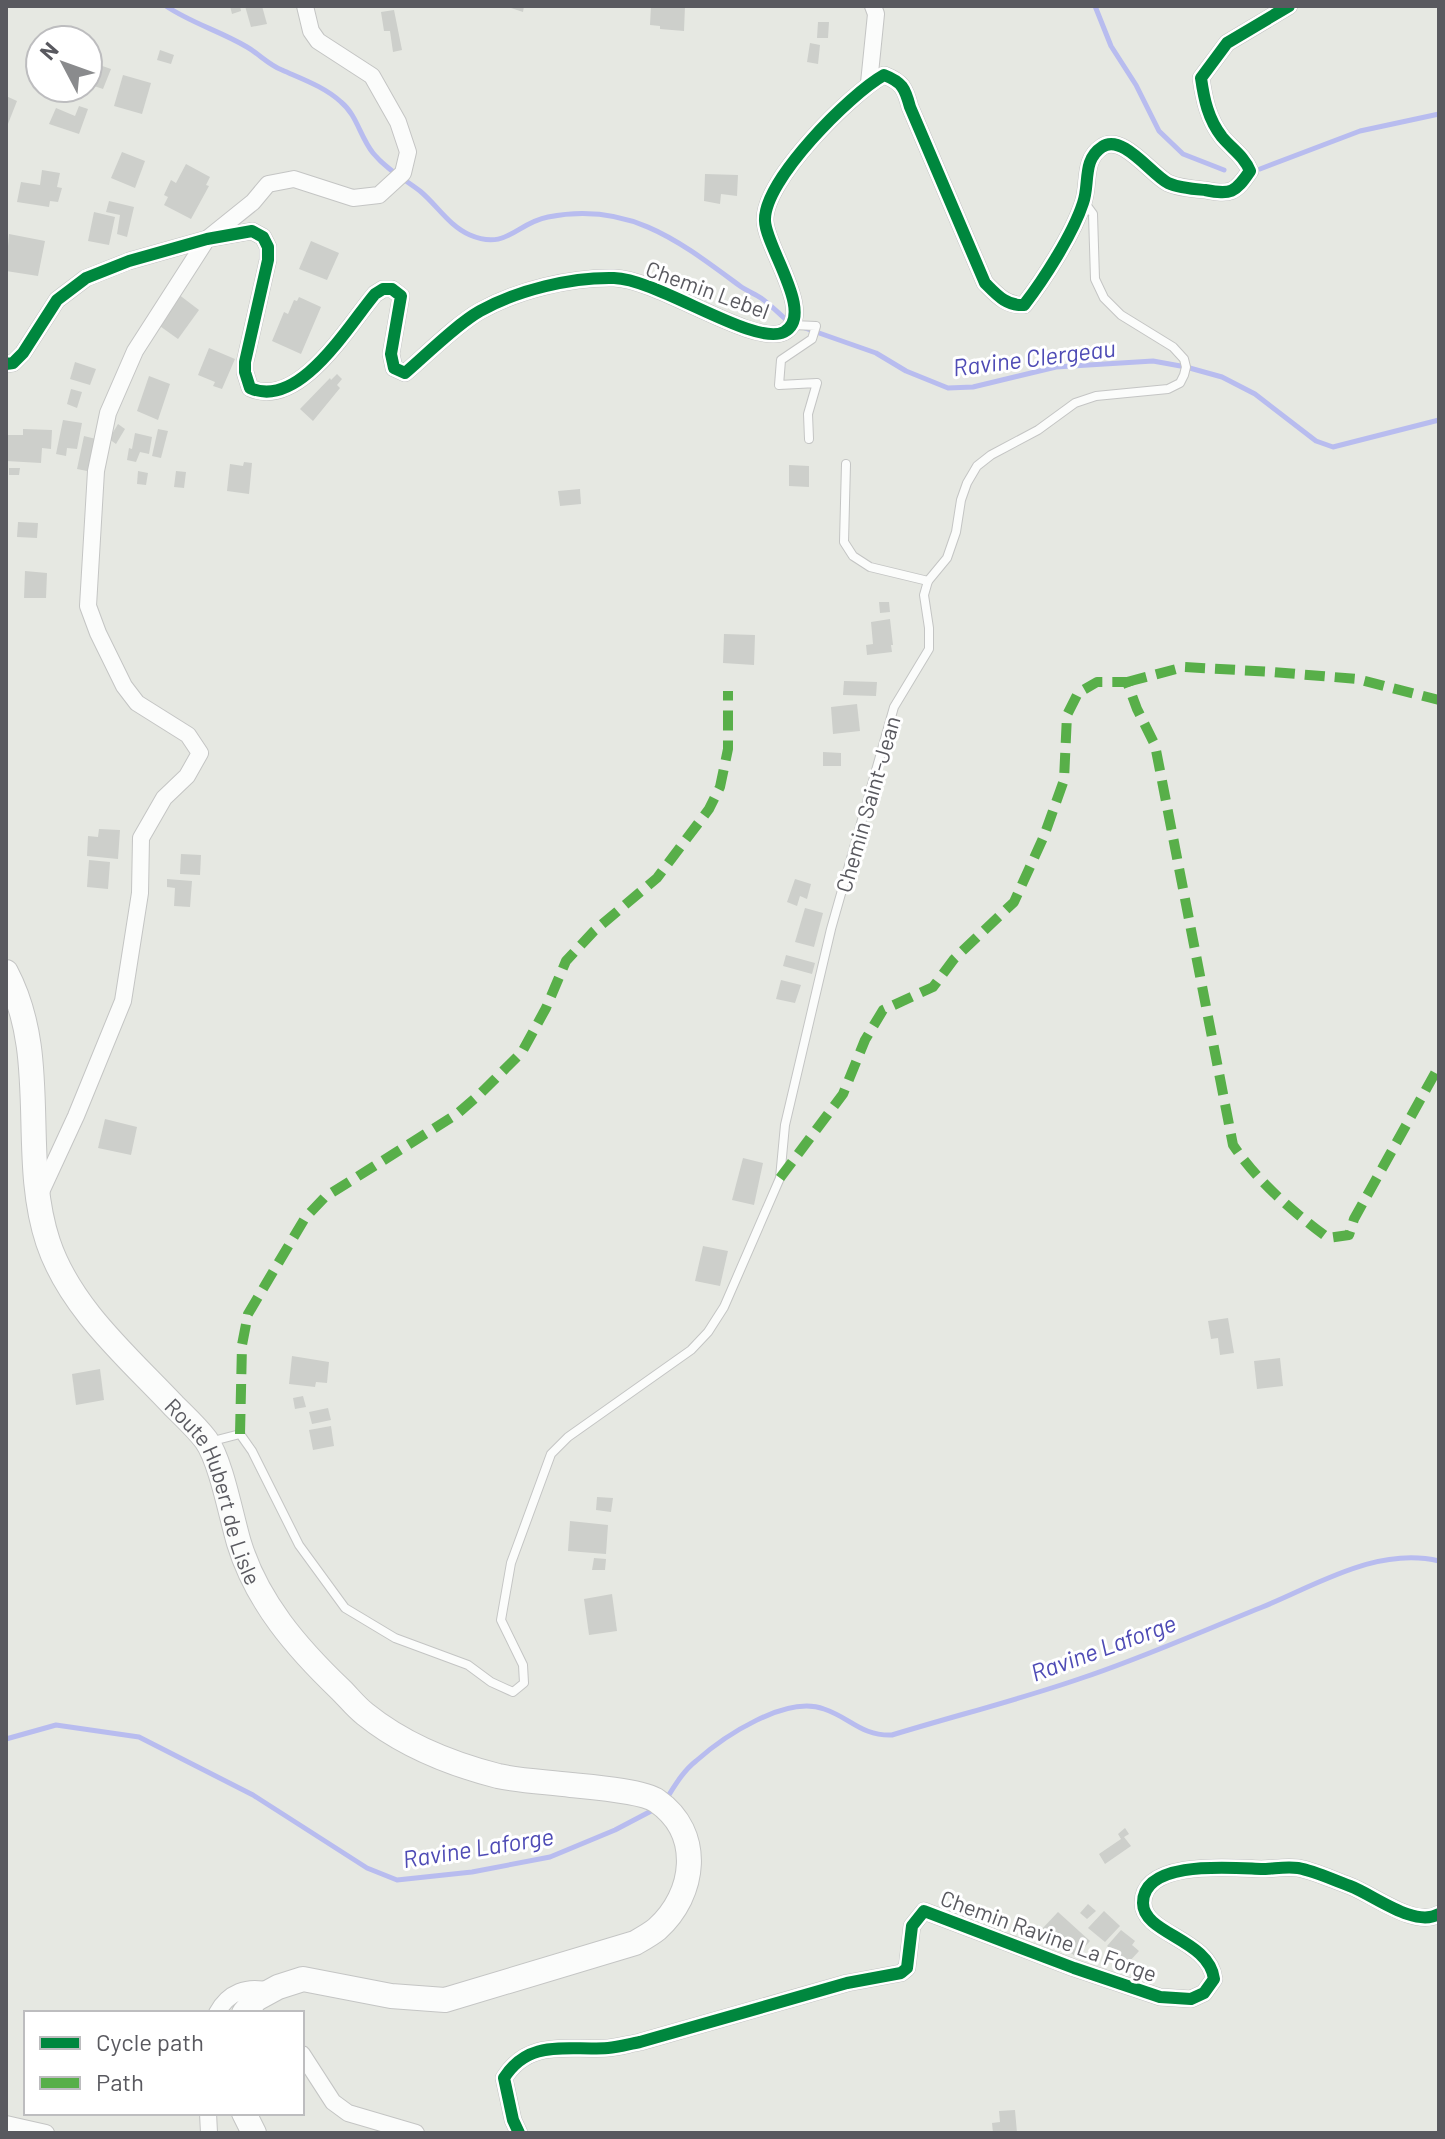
<svg xmlns="http://www.w3.org/2000/svg" width="1445" height="2139" font-family="Barlow,sans-serif">
	<style>
		.lines { fill: none; stroke-linecap: round; stroke-linejoin: round }
		.stream { stroke: #b8bcef; stroke-width: 5 }
		.building { fill: #cdcfcb }
		.lane-casing { stroke: #c4c5c4; stroke-width: 10 }
		.street-casing { stroke: #c4c5c4; stroke-width: 18 }
		.secondary-casing { stroke: #c4c5c4; stroke-width: 26 }
		.lane { stroke: #fbfcfb; stroke-width: 8 }
		.street { stroke: #fbfcfb; stroke-width: 16 }
		.secondary { stroke: #fbfcfb; stroke-width: 24 }
		.quiet { stroke: #58af49; stroke-width: 10; stroke-dasharray: 20 10; stroke-linecap: butt }
		.cycleway-casing { stroke: #fff; stroke-width: 17 }
		.cycleway { stroke: #00873e; stroke-width: 12 }
		.labels { text-anchor: middle; dominant-baseline: central; stroke-width: 6; stroke-linejoin: round; paint-order: stroke }
		.street-label { font-size: 22px; fill: #59595f; stroke: #fff }
		.water-label { font-size: 24px; font-style: italic; fill: #4e4bb5; stroke: #fff }
	</style>
	<rect width="100%" height="100%" fill="#e6e8e2"/>
	<g class="lines">
		<g class="stream">
			<path d="M166,6C191,23 220,31 247,47C259,54 269,65 282,70C302,79 325,87 341,102C357,115 360,137 373,153C386,169 404,179 420,191C437,205 449,226 470,235C507,251 516,223 548,217C629,201 679,241 740,286C747,291 755,294 761,298C771,305 780,315 789,322"/>
			<polyline points="1095,6 1111,46 1136,85 1159,131 1183,154 1224,170"/>
			<polyline points="1260,169 1360,131 1439,114"/>
			<polyline points="802,327 876,353 906,371 948,388 973,387 1056,367 1153,361 1186,367 1222,377 1255,394 1316,441 1333,447 1439,420"/>
			<polyline points="6,1739 56,1725 139,1737 253,1795 367,1868 397,1880 472,1872 550,1857 615,1830 655,1809"/>
			<path d="M665,1801C674,1787 683,1771 696,1761C724,1736 786,1695 824,1709C851,1718 861,1736 892,1735C954,1716 1018,1700 1079,1679C1140,1659 1200,1632 1260,1608C1315,1586 1377,1546 1439,1561"/>
		</g>
	</g>
	<g class="building">
		<polygon points="230,6 240,6 241,11 232,14"/>
		<polygon points="245,6 262,6 267,24 251,27"/>
		<polygon points="505,6 524,6 523,12"/>
		<polygon points="651,6 685,6 684,31 660,29 660,26 650,25"/>
		<polygon points="394,10 402,50 393,52 390,31 384,31 381,12"/>
		<polygon points="818,22 829,22 828,38 817,38"/>
		<polygon points="810,43 820,45 818,64 807,62"/>
		<polygon points="160,50 174,55 171,64 157,60"/>
		<polygon points="88,61 111,69 103,89 88,84"/>
		<polygon points="123,75 151,83 142,114 114,106"/>
		<polygon points="6,96 17,101 6,129"/>
		<polygon points="79,106 88,109 79,134 49,124 56,108 75,116"/>
		<polygon points="122,152 145,161 135,188 111,178"/>
		<polygon points="186,164 210,177 206,185 209,186 191,219 164,205 168,197 164,195 171,180 176,183"/>
		<polygon points="42,170 60,173 57,187 62,188 58,202 50,201 49,207 17,202 21,182 40,185"/>
		<polygon points="705,174 738,175 737,196 721,194 720,204 704,201"/>
		<polygon points="109,201 134,207 127,237 117,234 120,215 106,212"/>
		<polygon points="94,212 115,217 109,245 88,241"/>
		<polygon points="9,234 45,241 38,276 6,271"/>
		<polygon points="311,241 339,253 327,280 299,269"/>
		<polygon points="178,294 199,310 178,339 157,324"/>
		<polygon points="299,297 321,307 301,354 272,341 284,312 288,314 294,300 297,301"/>
		<polygon points="209,348 235,359 222,389 213,386 215,382 198,375"/>
		<polygon points="75,362 96,369 90,385 70,379"/>
		<polygon points="337,374 342,379 337,385 340,388 313,421 300,409 330,378 331,380"/>
		<polygon points="149,376 170,384 158,420 137,411"/>
		<polygon points="71,389 82,392 77,408 67,404"/>
		<polygon points="63,420 82,423 77,449 67,448 66,456 56,454"/>
		<polygon points="118,424 125,429 116,444 109,439"/>
		<polygon points="23,429 52,430 51,449 42,448 41,463 6,461 6,435 23,435"/>
		<polygon points="158,429 168,431 161,458 152,456"/>
		<polygon points="135,433 152,437 149,454 140,452 136,462 127,460 129,448 132,449"/>
		<polygon points="84,436 96,439 92,472 77,469"/>
		<polygon points="244,462 252,463 249,494 227,491 230,464 243,466"/>
		<polygon points="789,465 809,466 809,487 789,486"/>
		<polygon points="9,468 20,468 19,475 9,475"/>
		<polygon points="138,471 148,473 146,485 137,484"/>
		<polygon points="176,471 186,472 184,488 174,487"/>
		<polygon points="580,489 581,504 560,506 558,491"/>
		<polygon points="18,522 38,523 37,538 17,537"/>
		<polygon points="25,571 47,573 46,598 24,598"/>
		<polygon points="879,602 889,602 890,612 880,613"/>
		<polygon points="890,619 893,645 891,645 892,652 867,655 866,645 873,644 871,622"/>
		<polygon points="724,634 755,635 754,665 723,663"/>
		<polygon points="844,681 877,682 876,696 843,695"/>
		<polygon points="857,704 860,731 833,734 831,707"/>
		<polygon points="823,752 841,753 841,766 823,766"/>
		<polygon points="99,829 120,830 118,859 87,856 88,836 98,837"/>
		<polygon points="181,854 201,855 200,875 180,874"/>
		<polygon points="89,860 110,862 108,889 87,887"/>
		<polygon points="167,879 192,881 190,907 174,906 175,888 167,887"/>
		<polygon points="795,879 811,884 807,899 800,896 797,906 787,902"/>
		<polygon points="805,908 823,913 814,947 795,942"/>
		<polygon points="786,955 815,963 812,974 783,966"/>
		<polygon points="781,980 801,985 795,1003 776,999"/>
		<polygon points="105,1119 137,1127 131,1155 98,1148"/>
		<polygon points="743,1158 763,1163 754,1205 732,1200"/>
		<polygon points="703,1246 728,1251 720,1286 695,1281"/>
		<polygon points="1228,1318 1234,1353 1220,1355 1218,1338 1211,1339 1208,1321"/>
		<polygon points="292,1356 329,1362 327,1383 316,1382 315,1387 289,1384"/>
		<polygon points="1280,1358 1283,1386 1257,1389 1254,1361"/>
		<polygon points="100,1369 104,1400 76,1405 72,1374"/>
		<polygon points="303,1396 306,1407 295,1409 293,1398"/>
		<polygon points="328,1408 331,1420 312,1424 309,1412"/>
		<polygon points="331,1426 334,1446 313,1450 309,1430"/>
		<polygon points="597,1497 613,1498 611,1512 596,1510"/>
		<polygon points="570,1521 608,1525 606,1554 568,1551"/>
		<polygon points="594,1558 606,1559 605,1570 592,1570"/>
		<polygon points="612,1594 617,1631 589,1635 584,1599"/>
		<polygon points="1125,1828 1129,1834 1124,1837 1131,1846 1105,1864 1099,1854 1121,1839 1118,1834"/>
		<polygon points="1088,1904 1096,1911 1087,1919 1080,1913"/>
		<polygon points="1104,1911 1120,1926 1105,1942 1088,1928"/>
		<polygon points="1058,1912 1090,1941 1076,1957 1042,1929"/>
		<polygon points="1121,1930 1135,1941 1132,1945 1139,1951 1128,1963 1107,1946"/>
		<polygon points="1015,2110 1017,2133 993,2133 992,2123 1000,2122 999,2111"/>
	</g>
	<g class="lines">
		<g class="lane-casing">
			<g id="lane">
				<polyline points="793,325 816,326 812,339 781,360 779,385 817,383 808,414 809,439"/>
				<polyline points="846,464 844,542 853,556 870,567 928,581"/>
				<polyline points="209,1442 240,1434 252,1451 299,1545 345,1608 395,1638 468,1665 491,1682 513,1692 524,1683 523,1665 501,1620 511,1563 551,1454 568,1437 691,1350 708,1332 724,1307 780,1178 785,1125 831,929 894,707 929,649 929,628 924,595 928,581 947,558 956,532 961,500 967,483 977,466 991,455 1038,430 1075,403 1096,396 1168,389 1180,383 1184,375 1186,367 1184,359 1173,347 1121,315 1104,298 1095,279 1093,214 1085,203"/>
			</g>
		</g>
		<g class="street-casing">
			<g id="street">
				<polyline points="869,83 876,14 873,6"/>
				<path d="M6,364L13,363L23,353L57,300L86,278L129,261L207,239L252,231L263,237L268,247V260L245,362V372L250,388C299,410 348,326 375,294L383,289H392L401,296L391,354L394,368L405,373C426,355 457,324 480,311C518,290 571,277 614,278C658,279 754,347 784,332C816,315 766,248 765,221C763,181 850,94 884,75C902,82 905,88 910,107L985,283C997,295 1006,306 1024,305C1044,279 1073,234 1083,203C1090,184 1082,160 1102,147C1122,133 1151,174 1168,183C1179,188 1193,189 1205,190C1231,195 1235,193 1250,171C1244,156 1232,149 1222,137C1208,119 1204,99 1201,78L1227,43L1289,6"/>
				<polyline points="40,1194 76,1116 123,1001 140,893 141,838 164,798 187,776 200,753 188,735 137,703 124,686 98,633 88,606 96,471 108,413 135,351 207,239 253,202 268,184 294,179 353,198 379,195 403,173 408,152 398,122 372,76 318,41 311,31 305,6"/>
				<path d="M217,2013C228,1992 248,1985 269,1991"/>
				<polyline points="302,2054 333,2102 348,2113 416,2133"/>
				<polyline points="208,2113 209,2133"/>
				<polyline points="6,2124 46,2133"/>
				<path d="M519,2133L513,2120L504,2078C529,2038 568,2051 608,2048C619,2047 629,2044 640,2042L847,1983L901,1973L907,1968L912,1926L924,1911L1074,1968L1160,1997L1191,1999L1204,1993L1214,1979C1209,1939 1143,1934 1143,1903C1143,1859 1233,1868 1261,1869C1273,1869 1286,1866 1298,1868C1315,1871 1333,1880 1350,1886C1374,1895 1414,1928 1439,1914"/>
			</g>
		</g>
		<g class="secondary-casing">
			<g id="secondary">
				<path id="s1" d="M6,972C51,1057 19,1154 48,1242C70,1308 128,1357 174,1406C185,1417 197,1428 206,1440C221,1461 231,1516 239,1543C257,1602 297,1648 341,1690C349,1698 356,1707 365,1714C402,1744 451,1764 498,1776C521,1781 547,1782 571,1785C590,1787 643,1791 657,1801C703,1833 696,1894 657,1929C651,1934 642,1939 635,1943L445,2000L391,1996L303,1979L278,1987L256,1999L244,2013"/>
				<polyline points="244,2113 254,2133"/>
			</g>
		</g>
		<use href="#lane" class="lane"/>
		<use href="#street" class="street"/>
		<use href="#secondary" class="secondary"/>
		<g class="quiet">
			<polyline points="1127,682 1184,667 1273,672 1357,679 1439,700"/>
			<path d="M780,1178L843,1094L865,1040L883,1010L933,987L954,959L1014,902L1044,836L1064,780L1067,715L1078,693L1097,682H1127L1137,709L1155,745L1233,1145C1258,1182 1292,1211 1328,1238L1349,1235L1354,1219L1439,1066"/>
			<polyline points="240,1434 242,1345 248,1314 305,1218 325,1197 457,1114 480,1094 522,1052 546,1008 566,961 594,931 657,878 709,809 720,787 728,749 728,691"/>
		</g>
		<g class="cycleway-casing">
			<g id="cycleway">
				<path d="M6,364L13,363L23,353L57,300L86,278L129,261L207,239L252,231L263,237L268,247V260L245,362V372L250,388C299,410 348,326 375,294L383,289H392L401,296L391,354L394,368L405,373C426,355 457,324 480,311C518,290 571,277 614,278C658,279 754,347 784,332C816,315 766,248 765,221C763,181 850,94 884,75C902,82 905,88 910,107L985,283C997,295 1006,306 1024,305C1044,279 1073,234 1083,203C1090,184 1082,160 1102,147C1122,133 1151,174 1168,183C1179,188 1193,189 1205,190C1231,195 1235,193 1250,171C1244,156 1232,149 1222,137C1208,119 1204,99 1201,78L1227,43L1289,6"/>
				<path d="M519,2133L513,2120L504,2078C529,2038 568,2051 608,2048C619,2047 629,2044 640,2042L847,1983L901,1973L907,1968L912,1926L924,1911L1074,1968L1160,1997L1191,1999L1204,1993L1214,1979C1209,1939 1143,1934 1143,1903C1143,1859 1233,1868 1261,1869C1273,1869 1286,1866 1298,1868C1315,1871 1333,1880 1350,1886C1374,1895 1414,1928 1439,1914"/>
			</g>
		</g>
		<use href="#cycleway" class="cycleway"/>
	</g>
	<g class="labels">
		<g class="street-label">
			<text transform="translate(708 289) rotate(20)">Chemin Lebel</text>
			<text transform="translate(867 804) rotate(-74)">Chemin Saint-Jean</text>
			<text stroke="none"><textPath href="#s1" startOffset="580">Route Hubert de Lisle</textPath></text>
			<text transform="translate(1049 1935) rotate(20)">Chemin Ravine La Forge</text>
		</g>
		<g class="water-label">
			<text transform="translate(1034 357) rotate(-7)">Ravine Clergeau</text>
			<text transform="translate(1103 1647) rotate(-20)">Ravine Laforge</text>
			<text transform="translate(478 1847) rotate(-9)">Ravine Laforge</text>
		</g>
	</g>
	<rect width="1445" height="2139" fill="none" stroke="#59595f" stroke-width="16"/>
	<rect x="24" y="2011" width="280" height="104" fill="#ffffff" stroke="#bdbdbf" stroke-width="2"/>
	<rect x="40" y="2037" width="40" height="12" fill="#00873e" stroke="#bdbdbf" stroke-width="2"/>
	<text x="96" y="2051" font-size="24" fill="#59595f">Cycle path</text>
	<rect x="40" y="2077" width="40" height="12" fill="#58af49" stroke="#bdbdbf" stroke-width="2"/>
	<text x="96" y="2091" font-size="24" fill="#59595f">Path</text>
	<g transform="translate(64 64) rotate(311)"><circle r="38" fill="#ffffff" stroke="#bdbdbf" stroke-width="2"/>
	<path d="M0-6L14 30L0 20L-14 30Z" fill="#8a8b8d"/>
	<text y="-12" font-size="22" font-weight="bold" text-anchor="middle" fill="#59595f">N</text>
	</g>
</svg>
